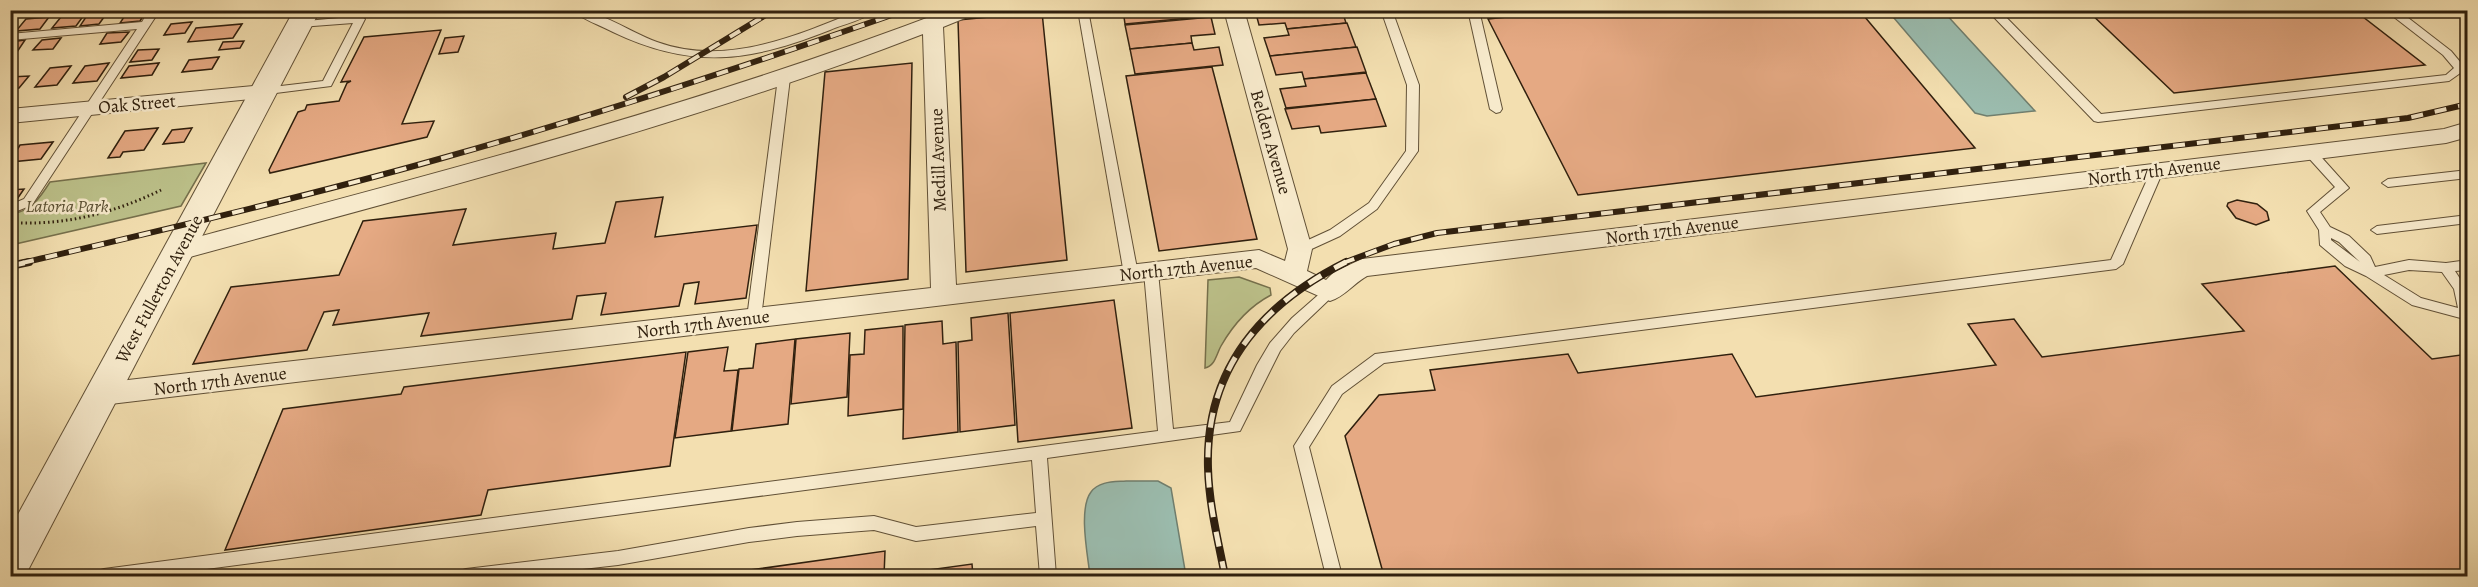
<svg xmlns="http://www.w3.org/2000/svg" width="2478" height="587" font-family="Alegreya,serif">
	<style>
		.green { fill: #bcc18a; stroke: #76704c; stroke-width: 1.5 }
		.water { fill: #9bbcae; stroke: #707e6e; stroke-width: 1.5 }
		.building { fill: #e5a983; stroke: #30200e; stroke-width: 1.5 }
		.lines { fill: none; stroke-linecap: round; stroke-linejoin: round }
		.service-casing { stroke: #615036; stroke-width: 2 }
		.minor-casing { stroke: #615036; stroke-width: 2 }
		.tertiary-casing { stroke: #615036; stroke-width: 2 }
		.path { stroke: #30200e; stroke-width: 3; stroke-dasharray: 1.5 3; stroke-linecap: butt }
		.service { fill: #f7eacc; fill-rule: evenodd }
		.minor { fill: #f7eacc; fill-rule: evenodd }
		.tertiary { fill: #f7eacc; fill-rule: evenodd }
		.rail-far1-casing { stroke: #30200e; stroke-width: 6 }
		.rail-casing { stroke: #30200e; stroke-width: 8 }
		.rail-far1 { stroke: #f7eacc; stroke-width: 4; stroke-dasharray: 12; stroke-linecap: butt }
		.rail { stroke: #f7eacc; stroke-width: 5; stroke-dasharray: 15; stroke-linecap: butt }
		.labels { text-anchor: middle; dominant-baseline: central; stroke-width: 5; stroke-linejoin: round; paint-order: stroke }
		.street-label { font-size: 18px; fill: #30200e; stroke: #f7eacc }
		.park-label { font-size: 18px; font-style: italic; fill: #5a5033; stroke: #f7eacc }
	</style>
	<rect width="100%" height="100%" fill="#f3dfb0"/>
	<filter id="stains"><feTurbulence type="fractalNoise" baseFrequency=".00333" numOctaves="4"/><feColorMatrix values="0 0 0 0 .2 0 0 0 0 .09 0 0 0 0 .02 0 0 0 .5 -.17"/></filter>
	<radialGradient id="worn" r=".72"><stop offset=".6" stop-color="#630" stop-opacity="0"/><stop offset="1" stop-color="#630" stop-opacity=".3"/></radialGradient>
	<g class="green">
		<path d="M206,163L181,206L11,245V214C30,212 40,198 50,182Z"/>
		<path d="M1239,277L1270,288L1271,295C1250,306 1233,325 1221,346C1216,355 1215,366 1205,368L1208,280Z"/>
	</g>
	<g class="water">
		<polygon points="1888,11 1943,11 2035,111 1987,116 1975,113"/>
		<path d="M1126,481H1158L1171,488L1186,576H1090C1088,556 1078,509 1091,492C1099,481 1114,482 1126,481Z"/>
	</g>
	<g class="building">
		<polygon points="147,10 140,21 120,23 128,11"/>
		<polygon points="1123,10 1209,10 1211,16 1125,24"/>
		<polygon points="1255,10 1342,10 1346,23 1287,29 1285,23 1259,25"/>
		<polygon points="1574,10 1859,10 1975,148 1578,195 1488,19"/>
		<polygon points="2087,10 2354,10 2425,65 2174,93"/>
		<polygon points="1042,12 1067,260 966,272 958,20"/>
		<polygon points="107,13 99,24 80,26 88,14"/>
		<polygon points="84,15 76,26 52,28 61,17"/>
		<polygon points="49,17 40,29 16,31 26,19"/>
		<polygon points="1211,17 1215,34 1191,36 1192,43 1130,49 1125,25"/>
		<polygon points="192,22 185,33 164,35 171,24"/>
		<polygon points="1347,23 1356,47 1270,56 1264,38 1289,35 1287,29"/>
		<polygon points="242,24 233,38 188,42 196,28"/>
		<polygon points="441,30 402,124 434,121 427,137 270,173 269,170 298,112 305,110 307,105 339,101 347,83 351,81 341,82 364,37"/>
		<polygon points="129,32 121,42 100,44 107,33"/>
		<polygon points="464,36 458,52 439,54 445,38"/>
		<polygon points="61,38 53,49 33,50 42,40"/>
		<polygon points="25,40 17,52 10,52 10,42"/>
		<polygon points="244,41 240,48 219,50 223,42"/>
		<polygon points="1192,43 1194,50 1219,47 1223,65 1135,74 1130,49"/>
		<polygon points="1357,47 1366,72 1304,79 1302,72 1276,75 1270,56"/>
		<polygon points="159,49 152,60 130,62 138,50"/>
		<polygon points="219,57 212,69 182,72 189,60"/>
		<polygon points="109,63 97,81 73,83 85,66"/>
		<polygon points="159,63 152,75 121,78 129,66"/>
		<polygon points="912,63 908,279 806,291 825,72"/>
		<polygon points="71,66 57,85 35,87 50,68"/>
		<polygon points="1212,67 1257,239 1159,251 1126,76"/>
		<polygon points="1366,73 1376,99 1286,108 1280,89 1306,86 1304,79"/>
		<polygon points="29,76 19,88 10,89 10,77"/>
		<polygon points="1376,99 1386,126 1321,133 1319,126 1292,129 1285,109"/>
		<polygon points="158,128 144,150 123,152 120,157 108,158 125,131"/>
		<polygon points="192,128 184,142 163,144 172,130"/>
		<polygon points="53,142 41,159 10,162 20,145"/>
		<polygon points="24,189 15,202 10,203 10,190"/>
		<polygon points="663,197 655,237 757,225 746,298 695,304 699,282 684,284 679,306 601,315 606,293 577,296 572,319 421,336 429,313 333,325 339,310 324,312 307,350 193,364 231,287 339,275 363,221 466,209 453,245 556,233 553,249 605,243 616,202"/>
		<polygon points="2237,200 2257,204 2267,212 2269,220 2256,225 2236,218 2227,206 2228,203"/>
		<polygon points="2335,266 2432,359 2468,354 2468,576 1384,576 1345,436 1379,395 1435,390 1430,370 1568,354 1578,373 1732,354 1756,397 1996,365 1968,324 2014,319 2042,357 2244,331 2202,284"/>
		<polygon points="1114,300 1132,428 1018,442 1010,313"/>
		<polygon points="1008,313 1015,425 960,432 958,342 972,340 971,318"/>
		<polygon points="942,321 943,344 956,342 958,432 903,439 905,325"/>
		<polygon points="903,326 903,409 848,416 850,355 864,354 865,330"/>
		<polygon points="850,333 847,397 791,404 796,339"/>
		<polygon points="795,339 788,424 732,431 739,369 753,368 756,344"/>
		<polygon points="728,347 724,371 738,370 731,431 675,438 688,352"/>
		<polygon points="686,352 670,466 488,490 481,515 225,550 283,409 401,394 404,387"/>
		<polygon points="885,551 884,576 708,576"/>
		<polygon points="972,564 973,576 885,576"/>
	</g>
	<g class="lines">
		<g class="service-casing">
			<g id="service">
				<polygon points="149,10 160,10 32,205 10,214 10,205 24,199 137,29 10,40 10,34 142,22"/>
				<path d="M572,10C601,10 629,32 657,42C726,67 796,36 860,10H876C864,20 844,24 830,30C749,62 693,70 613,32C600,25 583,20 572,10Z"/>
				<polygon points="1078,10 1088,10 1138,274 1131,279 1124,274"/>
				<polygon points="1381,10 1392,10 1419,85 1418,151 1377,209 1340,236 1305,252 1295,252 1293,249 1295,246 1330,230 1369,203 1406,151 1407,85"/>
				<polygon points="1468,10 1479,10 1502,109 1500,112 1496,113 1490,109"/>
				<polygon points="1987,10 1999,10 2101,114 2446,75 2454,68 2443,55 2385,10 2398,10 2451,51 2466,69 2449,81 2098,122 2094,121"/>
				<polygon points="360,16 365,19 331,86 260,95 258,92 264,88 323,81 353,23 300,27 296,26 296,22"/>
				<polygon points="784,75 790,78 761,318 754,323 747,318 778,78"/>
				<path d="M2310,148L2314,149L2349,188L2320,212L2330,227L2349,236L2370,256L2375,267L2409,260L2446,263L2468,260V270L2455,271L2468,291V320L2412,305L2366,276L2345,266L2320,245L2319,230L2307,211L2335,187L2306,155L2304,152ZM2331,238L2339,242L2360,262L2331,240ZM2409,270L2442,272L2454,289L2458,308L2421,298L2384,275Z"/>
				<polygon points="2157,167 2163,171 2123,264 2116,269 1384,363 1342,394 1309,447 1342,576 1326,576 1294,446 1332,386 1375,354 2111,260 2151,171"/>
				<polygon points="2468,170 2468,178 2388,187 2382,183 2388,179"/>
				<polygon points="2468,215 2468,223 2377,234 2371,230 2377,226"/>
				<polygon points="1151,267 1158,272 1173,429 1230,422 1257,365 1270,343 1292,318 1325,289 1330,287 1337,292 1294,333 1280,351 1240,431 1047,458 1056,576 1040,576 1036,526 916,541 874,530 797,536 749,542 618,565 521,576 458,576 460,571 466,569 618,551 749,528 797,522 874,516 916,527 1036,513 1032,460 153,576 96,576 98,571 104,569 1158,431 1144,272"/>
			</g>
		</g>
		<g class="minor-casing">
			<g id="minor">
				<path d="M948,10H978L975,14L943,27L956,285L1259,250L1285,261L1288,249L1224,10H1244L1312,249L1307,271L1326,280L1334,272L1362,259L2444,129L2468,122V137L2446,143L1367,276C1354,283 1344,297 1330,301L1256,268L102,405L92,401L88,394L92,387L102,383L931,288L923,34C681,128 429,191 179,260L170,257L167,251L170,245L179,242C438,173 697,106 948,10Z"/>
				<polygon points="264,85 272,87 275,92 272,97 10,123 10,109"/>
			</g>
		</g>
		<g class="tertiary-casing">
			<polygon id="tertiary" points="294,10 320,10 25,576 10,576 10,529"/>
		</g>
		<path class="path" d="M21,223C71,224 116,212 161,190"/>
		<use href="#service" class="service"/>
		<use href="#minor" class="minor"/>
		<use href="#tertiary" class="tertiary"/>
		<g class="rail-far1-casing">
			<g id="rail-far1">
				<polyline points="626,97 664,77 774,10"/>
				<path d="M22,263C162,230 301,198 439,159C597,115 752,64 906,10"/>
				<polyline points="1343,263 1394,244 1437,233 2408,118 2468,104"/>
			</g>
		</g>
		<g class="rail-casing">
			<g id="rail">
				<polyline points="10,266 29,262"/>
				<path d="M1225,576C1218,540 1209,505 1208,468C1205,369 1262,304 1346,262"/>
			</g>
		</g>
		<use href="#rail-far1" class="rail-far1"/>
		<use href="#rail" class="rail"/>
	</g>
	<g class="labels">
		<g class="street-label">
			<text transform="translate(137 104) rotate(-5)">Oak Street</text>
			<text transform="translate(1271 142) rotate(74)">Belden Avenue</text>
			<text transform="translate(938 160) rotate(-92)">Medill Avenue</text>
			<text transform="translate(2154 171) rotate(-7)">North 17th Avenue</text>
			<text transform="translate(1672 230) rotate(-7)">North 17th Avenue</text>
			<text transform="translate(1186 268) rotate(-6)">North 17th Avenue</text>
			<text transform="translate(159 289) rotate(-62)">West Fullerton Avenue</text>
			<text transform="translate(703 324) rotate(-7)">North 17th Avenue</text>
			<text transform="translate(220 381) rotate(-7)">North 17th Avenue</text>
		</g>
		<g class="park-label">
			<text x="67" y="206">Latoria Park</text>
		</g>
	</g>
	<rect width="2478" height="587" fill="none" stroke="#f3dfb0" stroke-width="36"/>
	<rect x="12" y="12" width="2454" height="563" fill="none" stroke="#30200e" stroke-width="3"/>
	<rect x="18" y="18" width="2442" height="551" fill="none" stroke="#30200e" stroke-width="1.5"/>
	<rect width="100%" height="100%" filter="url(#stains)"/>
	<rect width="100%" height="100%" fill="url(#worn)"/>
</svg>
